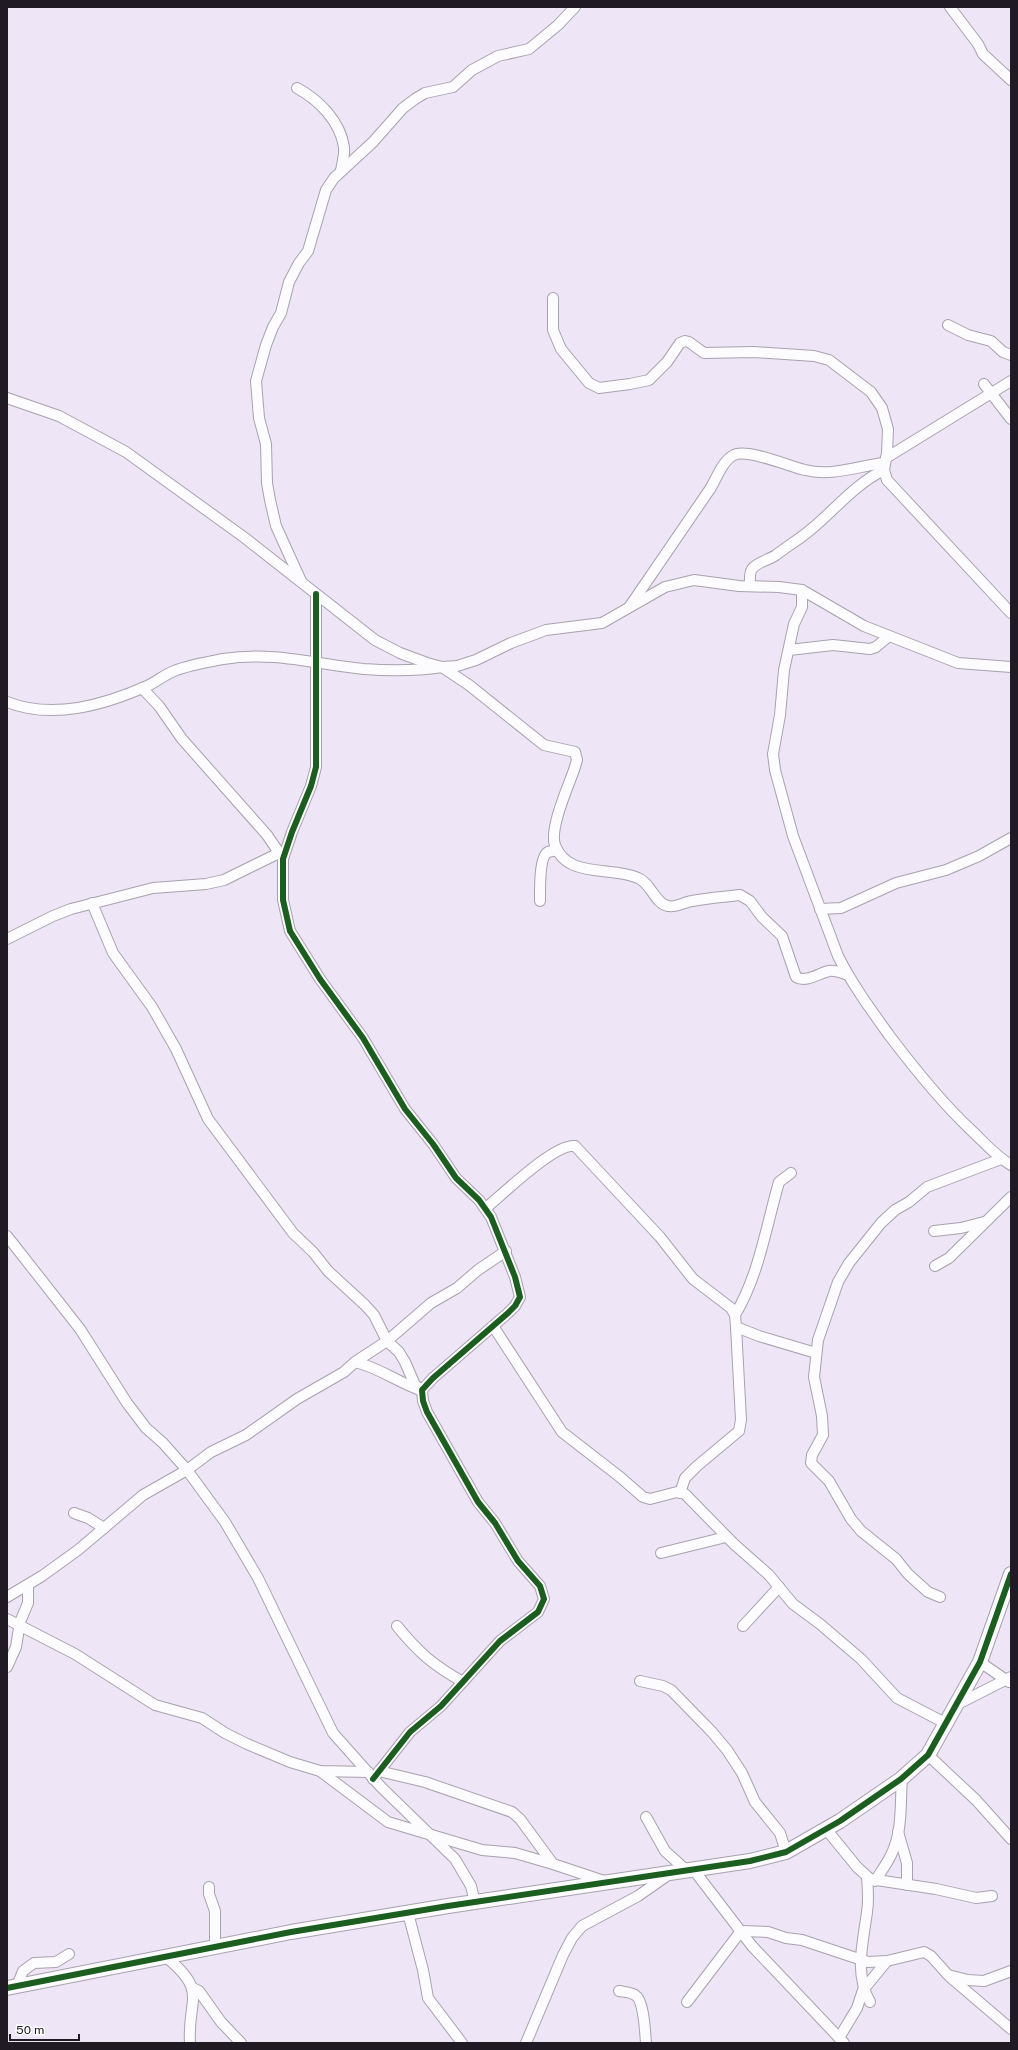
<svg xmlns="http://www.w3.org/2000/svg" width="1018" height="2050" font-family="'Public Sans',sans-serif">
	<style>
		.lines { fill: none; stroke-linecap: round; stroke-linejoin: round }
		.street-casing { stroke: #a8a1ae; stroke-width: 12 }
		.secondary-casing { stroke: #a8a1ae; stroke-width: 16 }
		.street { stroke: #fcfbfe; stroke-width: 10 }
		.secondary { stroke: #fcfbfe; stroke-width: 14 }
		.cycleway-casing { stroke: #fff; stroke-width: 8 }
		.cycleway { stroke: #1b5e20; stroke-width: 6 }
	</style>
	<rect width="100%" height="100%" fill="#eee5f6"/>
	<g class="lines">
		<g class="street-casing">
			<g id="street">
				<polyline points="950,7 978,44 983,54 1011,80"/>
				<path d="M297,88C319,100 340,121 344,147C345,155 342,163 341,171"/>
				<polyline points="553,298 553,330 561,349 589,383 599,388 630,384 649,380 667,362 680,343 685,341 689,342 704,353 754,352 814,356 829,360 871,392 882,408 888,429 887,453 884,470 887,480 1011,613"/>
				<polyline points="948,325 968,335 991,341 1003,352 1011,355"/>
				<polyline points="984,384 1011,419"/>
				<polyline points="7,398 59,416 126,452 245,538 375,640 400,653 427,663 442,667 457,666 476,660 511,643 546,630 602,623 665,587 694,580 739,586 779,587 802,590 864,626 958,663 1011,667"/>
				<polyline points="886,458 1011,381"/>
				<polyline points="301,581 276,526 270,500 267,483 266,444 259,418 256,381 266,345 273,327 281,313 289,282 299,263 308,251 326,190 334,178 373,142 403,108 415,99 425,93 453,87 472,70 498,56 529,49 558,25 575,7"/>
				<path d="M750,586C750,581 749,573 752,569C757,562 769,560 776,555C789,545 803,537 815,526C838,506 857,483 884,470"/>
				<path d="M802,590V607L794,624L784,670L780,715L773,754L775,770L793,836L838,956C852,984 871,1010 889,1035C914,1068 940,1101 970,1129C984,1142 994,1155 1011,1165"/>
				<polyline points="316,594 316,767 311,786 292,832 283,859 283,900 290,931 320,979 363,1038 405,1109 433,1144 456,1178 479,1200 491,1217 515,1277 520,1297 515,1306 508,1313 433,1378 422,1390 423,1401 427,1412 478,1502 495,1523 518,1561 540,1586 544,1599 538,1612 500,1641 441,1706 410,1732 373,1779"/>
				<path d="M630,606L710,489C717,478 722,461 734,455C747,448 791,467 805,470C831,477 858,466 884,463"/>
				<polyline points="789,650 833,645 870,649 876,647 889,636"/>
				<polyline points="142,688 159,706 182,739 267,835 282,857"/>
				<path d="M7,702C53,720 104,705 147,686C156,682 164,675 174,671C189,665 207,662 223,659C273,651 315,664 364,669C391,671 416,671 442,667L469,685L544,745L575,752L577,760L575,767C569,785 549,828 555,845C567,879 612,866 638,878C651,883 655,904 668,906C676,908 684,902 692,901C708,898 724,897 740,895L750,901L762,917L782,936L796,977C806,983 819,973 829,971C836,970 842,973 848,975"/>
				<path d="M540,901C540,891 539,857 548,852C551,851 555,851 557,850"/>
				<polyline points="92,903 113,953 152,1007 176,1049 208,1119 293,1233 313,1252 328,1271 365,1305 374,1315 387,1341 399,1352 405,1362 415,1385 422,1390"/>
				<polyline points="820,909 841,908 896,883 946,870 979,856 1011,838"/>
				<polyline points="7,939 53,916 71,909 153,888 206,884 224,880 279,853"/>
				<path d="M486,1208C503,1194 555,1143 575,1146L660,1237L693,1279L731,1308L735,1315L736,1327L741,1420L739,1431L697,1466L685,1478L680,1493"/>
				<polyline points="934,1231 961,1228 984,1222"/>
				<polyline points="7,1236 80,1329 127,1403 146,1428 163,1443 187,1470 225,1522 258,1578 333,1733 381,1787 455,1859 471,1886 475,1903"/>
				<polyline points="935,1266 949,1258 1011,1197"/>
				<path d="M735,1315C759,1275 766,1227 779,1182L791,1173"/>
				<polyline points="493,1326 562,1432 620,1477 643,1497 650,1499 677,1492 685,1494 734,1544 769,1575 793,1604 820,1624 861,1659 897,1698 947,1724"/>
				<polyline points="736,1327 759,1336 816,1353"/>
				<path d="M355,1362C378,1367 397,1382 420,1390"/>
				<polyline points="74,1513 88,1518 104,1528"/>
				<polyline points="661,1553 726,1537"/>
				<polyline points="7,1597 42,1576 78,1550 143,1495 187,1470 211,1452 246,1435 297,1399 344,1372 355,1362 387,1341 431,1303 457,1288 478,1270 506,1251"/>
				<polyline points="940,1597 928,1592 908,1574 896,1559 861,1531 851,1519 829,1481 811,1463 812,1455 823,1435 822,1416 814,1377 818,1340 838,1282 849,1263 881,1223 895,1210 909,1202 927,1187 1001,1159"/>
				<polyline points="7,1619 75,1654 155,1705 202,1718 225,1733 247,1744 290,1762 320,1771 368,1772"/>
				<path d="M397,1626C419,1653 433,1665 463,1682"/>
				<polyline points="743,1626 779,1587"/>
				<polyline points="980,1662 1009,1682"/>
				<polyline points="7,1667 16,1647 20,1622 28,1603 28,1585"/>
				<polyline points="640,1681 663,1686 671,1690 712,1732 727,1750 742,1773 755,1802 780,1833 786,1852"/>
				<polyline points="956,1705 1011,1677"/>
				<polyline points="928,1755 976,1800 1011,1839"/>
				<polyline points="320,1771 388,1822 482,1850 515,1853 553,1864"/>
				<polyline points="379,1771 425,1782 512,1812 520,1819 553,1864 604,1881"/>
				<polyline points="646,1817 665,1851 686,1870"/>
				<polyline points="826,1829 857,1867 870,1879 936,1889 976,1898 992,1896"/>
				<polyline points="898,1832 907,1863 907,1885"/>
				<polyline points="693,1869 752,1946 844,2043"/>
				<path d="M867,1877C868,1889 869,1900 867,1912C863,1943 854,1973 870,2002"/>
				<path d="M875,1881C880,1873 886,1865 890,1857C903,1833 900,1805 902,1778"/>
				<polyline points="209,1887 209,1894 215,1911 215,1947"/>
				<polyline points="408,1913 423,1970 428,1998 462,2043"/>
				<path d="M166,1957C209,1992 187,1999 190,2043"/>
				<polyline points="950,1977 1011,2029"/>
				<polyline points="17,1986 23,1971 34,1963 56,1962 69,1954"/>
				<polyline points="193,1988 199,1991 221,2022 241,2043"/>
				<path d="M619,1991C624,1992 630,1992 635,1995C644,2000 645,2032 646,2043"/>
				<polyline points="687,2002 741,1931 768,1932 786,1938 802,1940 868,1962 887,1961 924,1952 931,1956 948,1975 968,1980 984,1981 1011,1971"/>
				<polyline points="839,2038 857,2008 863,1990 887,1961"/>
				<polyline points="526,2043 563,1955 572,1938 582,1926 638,1896 668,1875"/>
			</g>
		</g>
		<g class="secondary-casing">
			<polyline id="secondary" points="7,1988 291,1932 448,1906 750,1861 786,1852 840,1821 901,1779 928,1755 980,1662 1011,1574"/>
		</g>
		<use href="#street" class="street"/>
		<use href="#secondary" class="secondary"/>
		<g class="cycleway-casing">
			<g id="cycleway">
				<polyline points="316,594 316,767 311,786 292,832 283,859 283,900 290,931 320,979 363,1038 405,1109 433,1144 456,1178 479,1200 491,1217 515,1277 520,1297 515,1306 508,1313 433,1378 422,1390 423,1401 427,1412 478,1502 495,1523 518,1561 540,1586 544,1599 538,1612 500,1641 441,1706 410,1732 373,1779"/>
				<polyline points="7,1988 291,1932 448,1906 750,1861 786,1852 840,1821 901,1779 928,1755 980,1662 1011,1574"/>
			</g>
		</g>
		<use href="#cycleway" class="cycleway"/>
	</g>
	<rect width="1018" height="2050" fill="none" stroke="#201a25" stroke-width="16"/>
	<path d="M10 2034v6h69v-6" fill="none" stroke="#201a25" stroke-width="2"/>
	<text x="16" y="2034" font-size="12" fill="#201a25" stroke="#ffffff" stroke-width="3" paint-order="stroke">50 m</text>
</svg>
